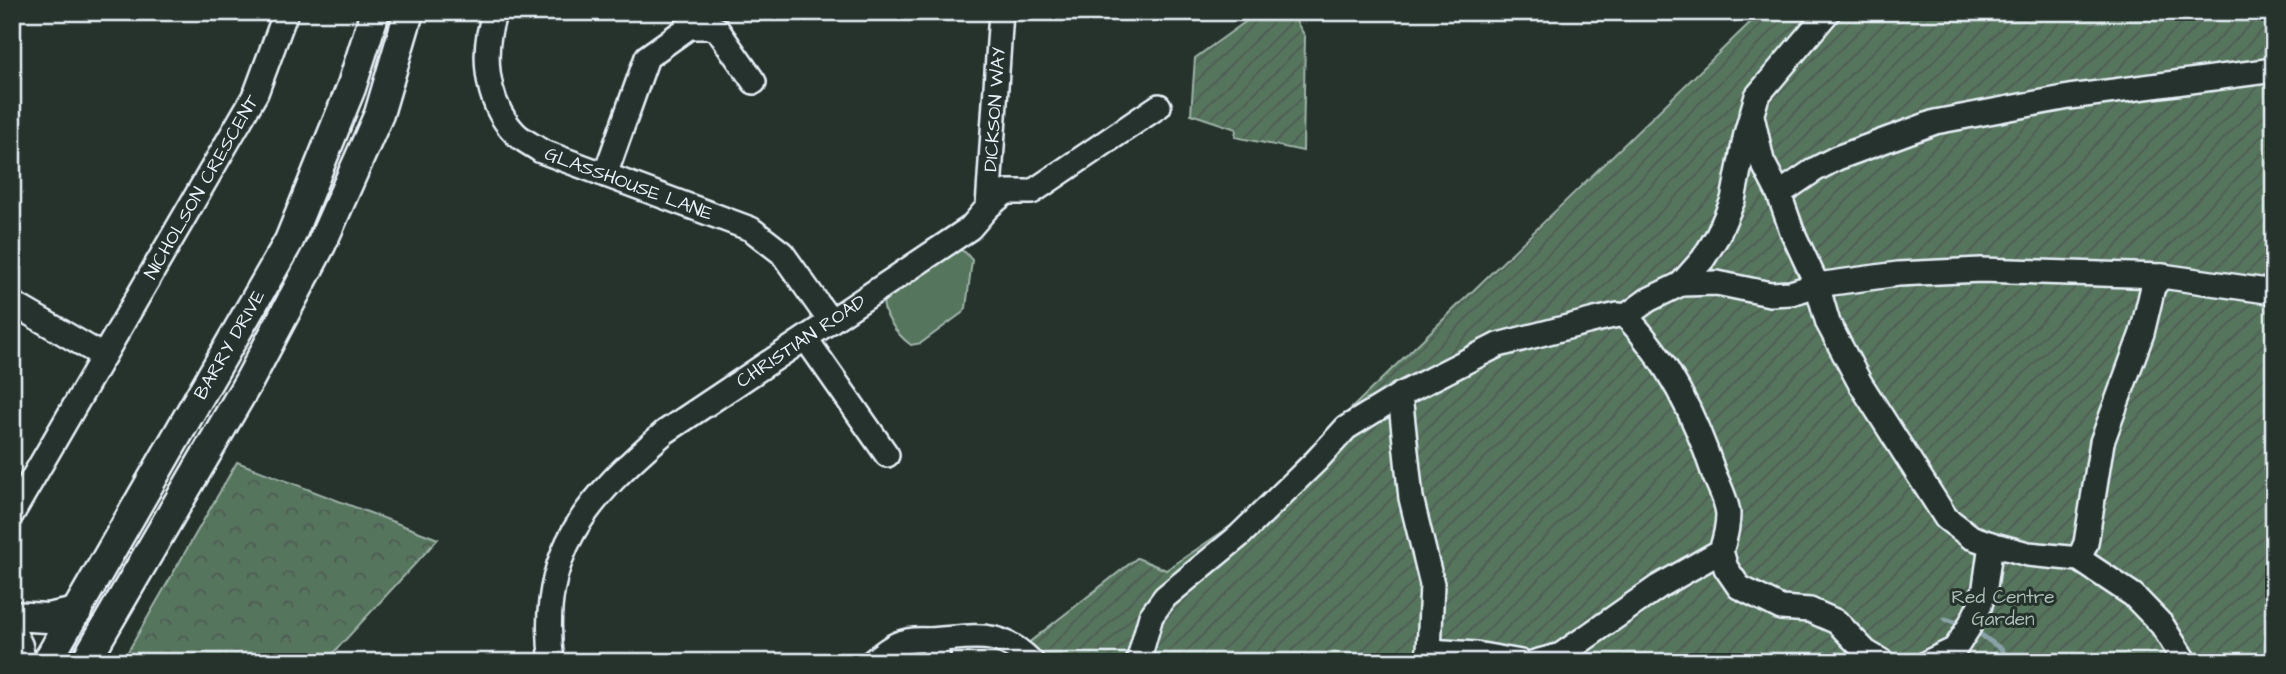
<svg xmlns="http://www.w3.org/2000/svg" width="2286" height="674" font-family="'Architects Daughter',sans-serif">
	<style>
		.grass { fill: #56755d; stroke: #9fb3aa; stroke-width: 2 }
		.forest { fill: url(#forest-crowns); stroke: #9fb3aa; stroke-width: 2 }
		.garden { fill: url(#garden-furrows); stroke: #9fb3aa; stroke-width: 2 }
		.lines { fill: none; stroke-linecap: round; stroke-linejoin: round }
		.stream { stroke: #89a2a6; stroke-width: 5 }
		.minor-casing { stroke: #e8f1f8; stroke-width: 28 }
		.major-casing { stroke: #e8f1f8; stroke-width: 33 }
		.minor { stroke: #26332d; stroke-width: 23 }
		.major { stroke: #26332d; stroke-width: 28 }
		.labels { text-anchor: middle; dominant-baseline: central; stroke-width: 6; stroke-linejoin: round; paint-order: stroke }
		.street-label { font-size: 19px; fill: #e8f1f8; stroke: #26332d }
		.park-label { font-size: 19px; fill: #aebfba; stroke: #26332d }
	</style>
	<defs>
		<pattern id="forest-crowns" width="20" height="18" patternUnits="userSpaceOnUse" patternTransform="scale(1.75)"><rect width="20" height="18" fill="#56755d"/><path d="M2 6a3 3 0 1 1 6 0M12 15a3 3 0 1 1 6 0" fill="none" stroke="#4d5c53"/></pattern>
		<pattern id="garden-furrows" width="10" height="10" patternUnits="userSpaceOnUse" patternTransform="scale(1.75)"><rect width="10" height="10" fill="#56755d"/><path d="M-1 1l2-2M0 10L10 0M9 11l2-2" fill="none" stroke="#4d5c53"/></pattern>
	</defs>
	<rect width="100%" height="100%" fill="#26332d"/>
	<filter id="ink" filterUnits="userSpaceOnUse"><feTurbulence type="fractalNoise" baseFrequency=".0143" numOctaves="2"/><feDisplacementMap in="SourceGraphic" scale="14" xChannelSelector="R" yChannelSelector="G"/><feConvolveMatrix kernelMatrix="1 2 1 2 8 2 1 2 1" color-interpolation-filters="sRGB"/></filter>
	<g filter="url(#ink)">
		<path class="grass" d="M958,249L965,252L972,260L966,308L962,313L921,343L911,345C897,335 879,311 884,294Z"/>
		<polygon class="forest" points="237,462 438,539 325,662 122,662"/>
		<g class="garden">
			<polygon points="1259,12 1285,12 1294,18 1305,36 1303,151 1235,137 1236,129 1191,114 1195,58"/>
			<polygon points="1761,12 2274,12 2274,662 1004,662 1137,558 1166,570 1256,509 1297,461"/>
		</g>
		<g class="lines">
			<g class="stream">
				<polyline points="1945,619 1964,625"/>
				<polyline points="1973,629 2001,649 2009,662"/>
			</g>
			<g class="minor-casing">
				<g id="minor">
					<path id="s1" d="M495,12C481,50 485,101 514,132C521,140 533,145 541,151L751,229L782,253L830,321"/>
					<polyline points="1753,120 1762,161 1779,194 1792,231 1817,285 1898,274 1981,270 2162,276 2274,292"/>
					<polyline points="605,175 647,57 689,27 709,27 717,29 754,82"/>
					<polyline points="1779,194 1816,169 1837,158 1935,122 2069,97 2274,70"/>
					<path id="s2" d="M988,207L1001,12"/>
					<polyline points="1681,284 1717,283 1770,294 1791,293 1817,285 1828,323 1860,383 1946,518 1971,537 1991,544 2028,554 2079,559 2133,595 2162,625 2185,662"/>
					<polyline points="12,303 103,356"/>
					<polyline points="806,339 887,455"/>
					<polyline points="1400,395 1411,498 1432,584 1429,651 1425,662"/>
					<path id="s3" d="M12,514L256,93L286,12"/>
					<polyline points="1721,551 1726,568 1739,587 1781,608 1810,610 1837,622 1866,652 1883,662"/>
					<polyline points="2079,559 2086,543 2102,442 2142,333 2153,287 2162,276"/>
					<path d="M929,640C973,638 998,627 1032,662"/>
					<polyline points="1429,651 1476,654 1521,662"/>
					<path id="s4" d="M552,662C537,553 588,498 665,432L970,228L988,207L1006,192H1032L1159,106"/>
					<path d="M872,662C892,645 902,638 929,640L937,653L939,662"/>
					<polyline points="1138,662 1151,616 1165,597 1239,536 1316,461 1346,428 1400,395 1498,345 1595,320 1618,315 1626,316 1648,300 1681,284 1703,259 1718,235 1733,200 1746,134 1757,96 1828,12"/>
					<path d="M1535,662L1561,655L1658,587L1721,551C1725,539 1728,527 1728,514C1727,501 1719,486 1714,474C1694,414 1669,363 1626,316"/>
					<polyline points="1928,662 1955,649 1969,627 1980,605 1985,587 1991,544"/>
				</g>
			</g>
			<g class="major-casing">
				<g id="major">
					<polyline points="12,616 47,618 77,612"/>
					<polyline points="12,634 18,646 21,662"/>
					<path id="s5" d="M47,662L289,241L351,88L375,12"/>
					<polyline points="85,662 249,381 321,245 379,114 409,12"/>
				</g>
			</g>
			<use href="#minor" class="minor"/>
			<use href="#major" class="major"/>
		</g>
	</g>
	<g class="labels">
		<g class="street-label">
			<text stroke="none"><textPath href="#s2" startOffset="98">DICKSON WAY</textPath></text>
			<text stroke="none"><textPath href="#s1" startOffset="254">GLASSHOUSE LANE</textPath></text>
			<text stroke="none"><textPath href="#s3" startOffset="378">NICHOLSON CRESCENT</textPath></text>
			<text stroke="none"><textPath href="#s4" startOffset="434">CHRISTIAN ROAD</textPath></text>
			<text stroke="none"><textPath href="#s5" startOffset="366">BARRY DRIVE</textPath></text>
		</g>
		<g class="park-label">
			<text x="2003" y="597">Red Centre<tspan x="2003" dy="22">Garden</tspan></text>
		</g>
	</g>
	<rect width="2286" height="674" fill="none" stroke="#26332d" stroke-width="42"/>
	<rect x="21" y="21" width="2244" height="632" fill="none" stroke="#e8f1f8" stroke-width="2.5" filter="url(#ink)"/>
</svg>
